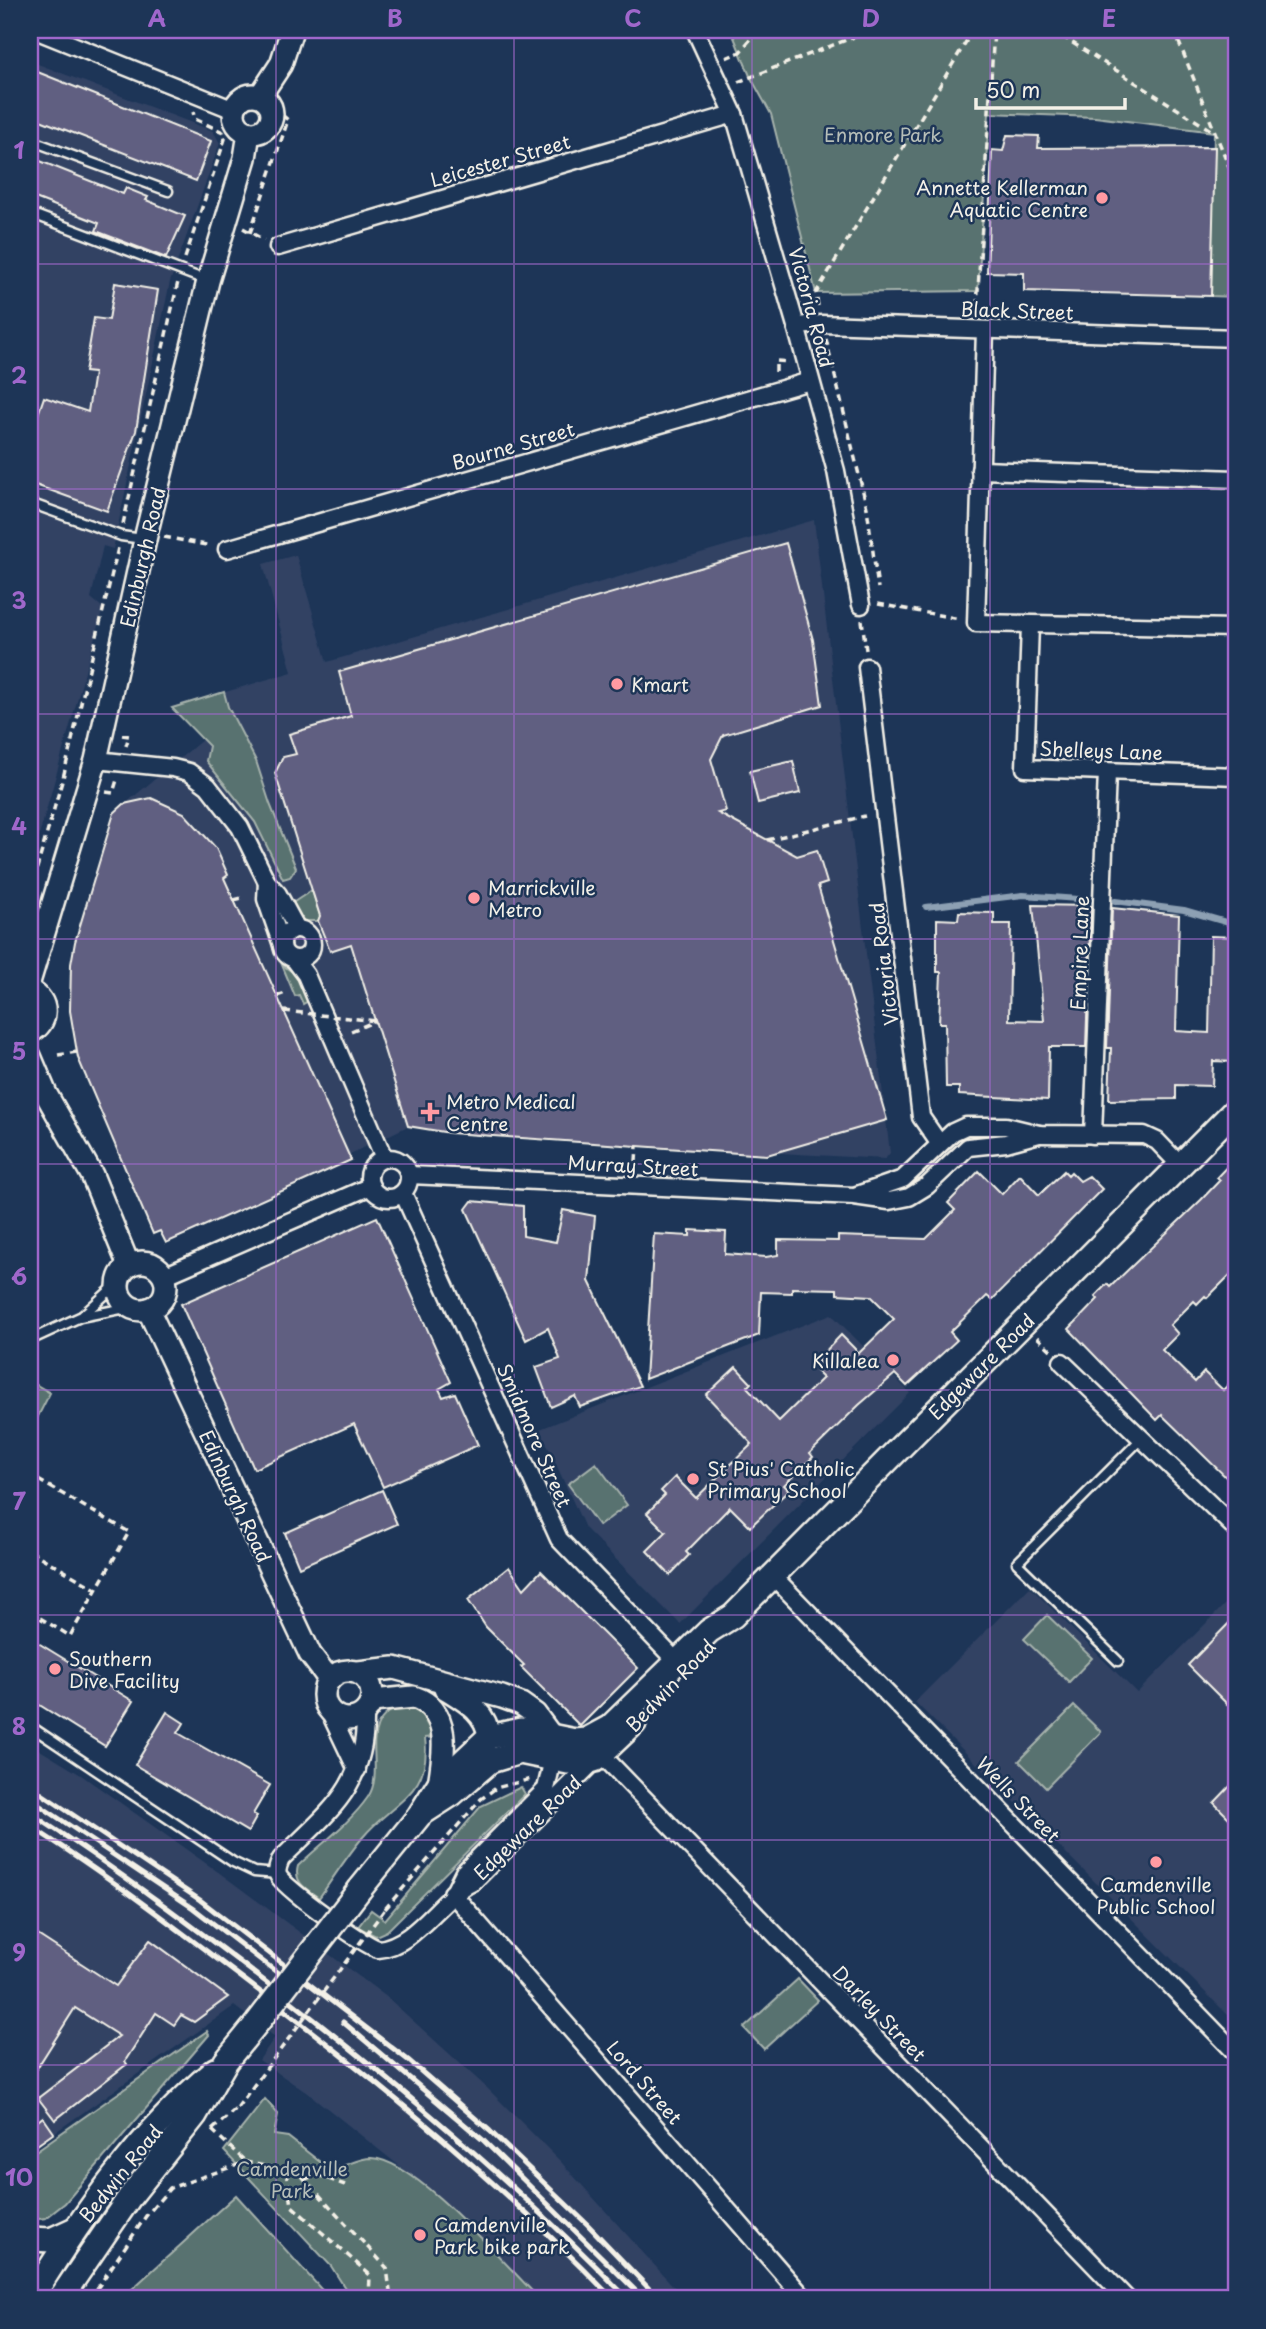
<svg xmlns="http://www.w3.org/2000/svg" width="1266" height="2329" font-family="'Playpen Sans',sans-serif">
	<style>
		.built { fill: #314264 }
		.green { fill: #58726f; stroke: #a6b2ac; stroke-width: 2 }
		.lines { fill: none; stroke-linecap: round; stroke-linejoin: round }
		.stream { stroke: #8da0b3; stroke-width: 6 }
		.building { fill: #605f81; stroke: #f4f1e8; stroke-width: 2 }
		.service-casing { stroke: #f4f1e8; stroke-width: 13 }
		.minor-casing { stroke: #f4f1e8; stroke-width: 21 }
		.tertiary-casing { stroke: #f4f1e8; stroke-width: 26 }
		.secondary-casing { stroke: #f4f1e8; stroke-width: 28 }
		.path { stroke: #f4f1e8; stroke-width: 3.5; stroke-dasharray: 7 5; stroke-linecap: butt }
		.service { stroke: #1d3557; stroke-width: 8 }
		.minor { stroke: #1d3557; stroke-width: 16 }
		.tertiary { stroke: #1d3557; stroke-width: 21 }
		.secondary { stroke: #1d3557; stroke-width: 23 }
		.rail { stroke: #f4f1e8; stroke-width: 5 }
		.secondary-bridge-casing { stroke: #f4f1e8; stroke-width: 28; stroke-linecap: butt }
		.path-bridge { stroke: #f4f1e8; stroke-width: 3.5; stroke-dasharray: 7 5; stroke-linecap: butt }
		.secondary-bridge { stroke: #1d3557; stroke-width: 23 }
		.grid { fill: none; stroke: #9f67cb; stroke-width: 2; stroke-opacity: 0.55 }
		.poi-dot { fill: #ff9aa2; stroke: #1d3557; stroke-width: 2.5 }
		.labels { text-anchor: middle; dominant-baseline: central; stroke-width: 5; stroke-linejoin: round; paint-order: stroke }
		.park-label { font-size: 19px; fill: #b6beb8; stroke: #1d3557 }
		.street-label { font-size: 19px; fill: #f4f1e8; stroke: #1d3557 }
		.poi-label { font-size: 19px; fill: #f4f1e8; stroke: #1d3557; text-anchor: start }
		.neatline { fill: none; stroke: #9f67cb; stroke-width: 2.5 }
		.grid-label { font-size: 23px; text-anchor: middle; font-weight: bold; fill: #9f67cb }
	</style>
	<rect width="100%" height="100%" fill="#1d3557"/>
	<filter id="ink" filterUnits="userSpaceOnUse"><feTurbulence type="fractalNoise" baseFrequency=".0143" numOctaves="2"/><feDisplacementMap in="SourceGraphic" scale="14" xChannelSelector="R" yChannelSelector="G"/><feConvolveMatrix kernelMatrix="1 2 1 2 8 2 1 2 1" color-interpolation-filters="sRGB"/></filter>
	<g filter="url(#ink)">
		<g class="built">
			<polygon points="30,61 213,131 220,143 170,282 113,549 103,546 91,598 103,608 30,868"/>
			<polygon points="814,520 890,1153 885,1159 557,1140 450,1133 408,1126 166,1243 160,1231 153,1234 78,1058 70,1011 71,964 114,813 202,740 172,708 292,672 263,564 296,555 327,662"/>
			<polygon points="831,1314 910,1393 680,1624 585,1528 540,1429"/>
			<polygon points="1030,1587 1137,1693 1236,1593 1236,2023 915,1702"/>
			<polygon points="30,1744 81,1775 221,1874 388,1998 486,2087 561,2162 685,2299 540,2299 432,2192 313,2097 259,2060 275,2037 234,2006 30,2150"/>
		</g>
		<g class="green">
			<polygon points="731,30 1236,30 1236,297 1211,296 1214,132 1095,117 989,113 978,291 816,293 771,114 750,76"/>
			<polygon points="224,692 228,707 256,761 270,804 296,868 290,877 283,879 255,822 206,761 209,746 172,708"/>
			<polygon points="312,890 320,916 318,921 300,921 291,904"/>
			<polygon points="282,965 297,975 308,1001 303,1004 299,995 295,996"/>
			<polygon points="30,1381 50,1393 30,1432"/>
			<polygon points="596,1463 627,1505 599,1526 568,1484"/>
			<polygon points="1047,1615 1092,1658 1069,1682 1024,1639"/>
			<path d="M406,1705L419,1710L434,1737L425,1738C432,1794 393,1801 363,1837C347,1856 333,1878 319,1898C307,1889 293,1883 298,1866C321,1844 350,1823 368,1797C388,1767 352,1719 406,1705Z"/>
			<polygon points="1074,1706 1101,1732 1046,1788 1019,1761"/>
			<polygon points="521,1787 525,1794 387,1931 376,1936 358,1927 371,1910 385,1920 481,1806"/>
			<polygon points="798,1979 818,2000 764,2049 744,2028"/>
			<polygon points="207,2031 209,2035 65,2203 46,2218 30,2220 30,2155"/>
			<path d="M265,2099L278,2114L274,2135L288,2137L329,2169C343,2168 358,2158 371,2158C416,2159 506,2266 540,2299H352L331,2266L224,2151Z"/>
			<polygon points="236,2195 330,2299 121,2299"/>
		</g>
		<g class="lines">
			<g class="stream">
				<polyline points="1115,901 1184,910 1236,925"/>
				<polyline points="926,907 1023,895 1092,900"/>
			</g>
		</g>
		<g class="building">
			<polygon points="35,71 211,141 196,181 30,116 30,85"/>
			<polygon points="1007,135 1039,136 1038,148 1215,147 1211,296 1024,291 1024,273 987,272 992,150 1003,151"/>
			<polygon points="30,157 123,194 126,188 148,197 146,200 185,216 166,258 96,231 99,223 30,196"/>
			<polygon points="115,283 158,290 136,431 107,511 30,483 30,438 44,397 88,412 94,373 85,372 94,318 109,320"/>
			<polygon points="786,543 813,640 822,705 723,735 711,759 726,811 718,813 797,856 817,850 827,883 818,886 887,1120 767,1155 450,1133 408,1126 351,944 330,951 318,921 320,916 275,773 283,757 296,754 289,734 351,716 339,672"/>
			<polygon points="793,761 800,793 758,803 750,771"/>
			<polygon points="151,798 184,813 216,848 228,875 224,878 351,1160 166,1243 160,1231 153,1234 78,1058 70,1011 71,964 75,942 114,813 124,804"/>
			<polygon points="1033,905 1091,906 1086,1047 1049,1047 1048,1100 959,1095 959,1087 946,1087 945,1023 939,1023 941,972 937,972 937,919 958,920 959,912 994,913 994,924 1011,924 1009,1020 1044,1021"/>
			<polygon points="1112,908 1179,915 1176,1031 1209,1033 1211,936 1236,937 1236,1062 1213,1061 1212,1086 1176,1085 1176,1099 1109,1100 1111,1048 1107,1048"/>
			<polygon points="1236,1157 1236,1269 1207,1298 1205,1296 1197,1304 1194,1301 1170,1325 1178,1334 1162,1350 1195,1382 1204,1372 1223,1390 1228,1385 1236,1394 1236,1487 1162,1415 1157,1420 1069,1329 1098,1299 1095,1296 1107,1284 1110,1287 1201,1200 1220,1180 1217,1177"/>
			<polygon points="979,1171 1002,1194 1020,1175 1039,1195 1064,1171 1068,1175 1071,1172 1080,1181 1089,1176 1102,1189 992,1300 987,1296 950,1332 957,1340 907,1386 895,1374 859,1405 810,1453 813,1457 784,1485 789,1490 750,1527 730,1507 686,1552 689,1555 670,1575 647,1551 666,1532 647,1513 665,1495 661,1491 675,1477 696,1498 752,1444 706,1395 736,1367 751,1383 747,1387 779,1421 823,1378 817,1372 823,1366 817,1360 841,1335 859,1353 894,1319 871,1296 837,1294 837,1289 792,1288 792,1293 761,1292 759,1335 645,1379 654,1234 690,1236 690,1230 726,1232 725,1254 766,1257 778,1255 778,1240 838,1241 838,1236 926,1239 955,1210 948,1203"/>
			<polygon points="472,1201 523,1206 523,1236 556,1242 563,1210 595,1216 589,1281 640,1386 580,1407 575,1396 551,1407 536,1367 560,1359 548,1328 526,1340 466,1209"/>
			<polygon points="377,1217 451,1382 439,1389 443,1397 455,1393 478,1445 383,1487 354,1424 254,1469 181,1304"/>
			<polygon points="382,1490 397,1524 299,1567 285,1533"/>
			<polygon points="509,1567 524,1589 541,1571 638,1668 580,1726 521,1667 524,1665 486,1627 468,1600"/>
			<polygon points="1236,1616 1236,1695 1227,1704 1188,1665"/>
			<polygon points="30,1638 133,1701 105,1746 30,1699"/>
			<polygon points="167,1712 184,1723 178,1733 270,1785 253,1814 257,1816 248,1832 135,1765"/>
			<polygon points="1236,1780 1236,1825 1214,1803"/>
			<polygon points="30,1930 116,1986 150,1940 228,1997 194,2022 181,2015 174,2025 156,2013 125,2061 127,2064 55,2120 38,2098 119,2036 75,2008 30,2079"/>
			<polygon points="43,2117 54,2133 30,2150 30,2127"/>
		</g>
		<g class="lines">
			<g class="service-casing">
				<g id="service">
					<polyline points="30,140 168,191"/>
					<polyline points="30,213 208,281"/>
					<polyline points="30,503 121,536 143,539"/>
					<polyline points="83,1315 119,1282"/>
					<polyline points="30,1340 80,1317 131,1307"/>
					<polyline points="1118,1661 1017,1563 1143,1437"/>
					<polyline points="30,1726 233,1862 254,1872 278,1874"/>
				</g>
			</g>
			<g class="minor-casing">
				<g id="minor">
					<polyline points="35,30 234,110"/>
					<polyline points="695,30 734,114 796,326 836,471 861,605"/>
					<polyline points="278,247 734,114"/>
					<polyline points="796,326 822,324 1236,338"/>
					<polyline points="985,330 976,623 1236,628"/>
					<polyline points="980,470 1236,479"/>
					<polyline points="227,549 810,381"/>
					<polyline points="1030,625 1025,768 1236,776"/>
					<polyline points="867,667 921,1117 939,1143"/>
					<polyline points="96,760 173,768 189,772 208,786 240,827 267,882 278,894 297,929"/>
					<polyline points="267,882 266,899 282,945"/>
					<circle cx="297" cy="944" r="15"/>
					<polyline points="294,959 306,975 384,1158"/>
					<polyline points="1093,1135 1107,772"/>
					<circle cx="389" cy="1178" r="20"/>
					<polyline points="410,1175 854,1196 889,1201 909,1197 927,1186 968,1147 1006,1143 1039,1134"/>
					<polyline points="403,1193 559,1539 677,1662"/>
					<polyline points="857,1195 903,1179 953,1132 966,1126 1006,1126 1039,1134 1144,1135 1157,1141 1180,1165"/>
					<polyline points="164,1276 371,1186"/>
					<polyline points="1062,1362 1236,1529"/>
					<polyline points="772,1575 1236,2053"/>
					<polyline points="329,1711 357,1770"/>
					<path d="M365,1713C367,1787 329,1811 281,1859C279,1864 276,1869 278,1875C282,1887 364,1945 378,1949C417,1945 439,1898 473,1882L595,1760"/>
					<polyline points="602,1755 1127,2299"/>
					<polyline points="455,1890 464,1872 546,1789 553,1759"/>
					<polyline points="452,1893 805,2299"/>
				</g>
			</g>
			<g class="tertiary-casing">
				<g id="tertiary">
					<circle cx="253" cy="114" r="19"/>
					<polyline points="260,96 281,64 292,30"/>
					<polyline points="30,979 96,760 147,531 208,281 245,158 249,133"/>
					<path d="M30,991C49,1000 49,1023 30,1032"/>
					<polyline points="30,1056 46,1094 92,1175 129,1266"/>
					<circle cx="142" cy="1286" r="24"/>
					<polyline points="148,1309 310,1654 329,1679"/>
					<circle cx="348" cy="1695" r="24"/>
					<polyline points="358,1672 394,1668 502,1697 521,1704 535,1714 549,1733"/>
					<path d="M445,1688C464,1700 487,1712 489,1737"/>
					<path d="M372,1701L414,1697C452,1710 444,1754 439,1784"/>
				</g>
			</g>
			<g class="secondary-casing">
				<g id="secondary">
					<polyline points="424,1812 452,1794 490,1761 520,1752 568,1762 595,1760 634,1723"/>
					<polyline points="360,1889 419,1816 439,1784 489,1737 521,1730 575,1741 586,1740 610,1727 709,1631 733,1616 1236,1109"/>
					<polyline points="30,2239 51,2240 75,2229"/>
					<path d="M31,2299C82,2215 139,2134 215,2070"/>
					<polyline points="60,2299 129,2198 195,2115 226,2061 257,2023"/>
				</g>
			</g>
			<g class="path">
				<polyline points="1052,30 1214,132"/>
				<polyline points="1174,30 1236,184"/>
				<polyline points="726,58 740,52 758,30"/>
				<polyline points="738,82 872,30"/>
				<polyline points="243,228 264,240"/>
				<polyline points="250,233 288,120 274,108"/>
				<polyline points="185,258 225,139 223,132 195,119 193,112"/>
				<polyline points="818,306 816,293 973,30"/>
				<polyline points="977,306 994,30"/>
				<polyline points="826,339 867,508 878,588"/>
				<polyline points="776,372 776,361 789,362"/>
				<polyline points="123,524 178,282"/>
				<polyline points="164,537 211,546"/>
				<polyline points="878,604 960,619"/>
				<polyline points="862,620 866,650"/>
				<polyline points="122,735 129,736 126,746"/>
				<polyline points="106,792 113,793 117,780"/>
				<polyline points="767,840 865,816"/>
				<polyline points="30,892 63,778 118,548"/>
				<polyline points="234,900 242,898"/>
				<polyline points="277,996 285,993"/>
				<polyline points="351,1031 376,1021"/>
				<polyline points="58,1055 77,1052"/>
				<polyline points="636,1161 637,1146"/>
				<polyline points="1037,1337 1052,1351"/>
				<polyline points="30,1482 33,1477 129,1532 70,1636 30,1612"/>
				<polyline points="30,1551 96,1589"/>
				<polyline points="385,1909 481,1799 496,1788 531,1779"/>
				<polyline points="212,2130 237,2108"/>
				<polyline points="212,2130 246,2162"/>
				<polyline points="287,2171 292,2206 370,2275 369,2299"/>
				<polyline points="305,2179 318,2175 345,2185"/>
				<polyline points="90,2299 146,2216 170,2188 246,2162 299,2173 387,2268 391,2299"/>
			</g>
			<use href="#service" class="service"/>
			<use href="#minor" class="minor"/>
			<use href="#tertiary" class="tertiary"/>
			<use href="#secondary" class="secondary"/>
			<g class="rail">
				<polyline points="30,1786 200,1900 408,2060 490,2131 588,2225 659,2299"/>
				<polyline points="30,1799 193,1908 287,1980"/>
				<path d="M30,1813C116,1868 198,1930 279,1992C403,2088 520,2187 628,2299"/>
				<path d="M30,1826C109,1876 183,1933 258,1990C383,2085 503,2185 613,2299"/>
				<polyline points="343,2022 483,2140 644,2299"/>
			</g>
			<g class="secondary-bridge-casing">
				<polyline id="secondary-bridge" points="257,2023 360,1889"/>
			</g>
			<g class="path-bridge">
				<polyline points="284,1011 376,1021"/>
				<polyline points="237,2108 385,1909"/>
			</g>
			<use href="#secondary-bridge" class="secondary-bridge"/>
		</g>
	</g>
	<path class="grid" d="M276,30V2299M514,30V2299M752,30V2299M990,30V2299M30,264H1236M30,489H1236M30,714H1236M30,939H1236M30,1164H1236M30,1390H1236M30,1615H1236M30,1840H1236M30,2065H1236"/>
	<g class="poi-dot">
		<circle cx="1102" cy="198" r="7"/>
		<circle cx="617" cy="684" r="7"/>
		<circle cx="474" cy="898" r="7"/>
		<path d="M426.5 1101.5h7v7h7v7h-7v7h-7v-7h-7v-7h7z"/>
		<circle cx="893" cy="1360" r="7"/>
		<circle cx="693" cy="1479" r="7"/>
		<circle cx="55" cy="1669" r="7"/>
		<circle cx="1156" cy="1862" r="7"/>
		<circle cx="420" cy="2235" r="7"/>
	</g>
	<g class="labels">
		<g class="park-label">
			<text x="883" y="134">Enmore Park</text>
			<text x="292" y="2168">Camdenville<tspan x="292" dy="22">Park</tspan></text>
		</g>
		<g class="street-label">
			<text transform="translate(500 160) rotate(-16)">Leicester Street</text>
			<text transform="translate(812 307) rotate(75)">Victoria Road</text>
			<text transform="translate(1017 310) rotate(2)">Black Street</text>
			<text transform="translate(513 445) rotate(-16)">Bourne Street</text>
			<text transform="translate(142 557) rotate(-77)">Edinburgh Road</text>
			<text transform="translate(1101 750) rotate(2)">Shelleys Lane</text>
			<text transform="translate(1079 953) rotate(-88)">Empire Lane</text>
			<text transform="translate(883 964) rotate(-97)">Victoria Road</text>
			<text transform="translate(633 1165) rotate(3)">Murray Street</text>
			<text transform="translate(981 1366) rotate(-45)">Edgeware Road</text>
			<text transform="translate(535 1435) rotate(66)">Smidmore Street</text>
			<text transform="translate(236 1496) rotate(65)">Edinburgh Road</text>
			<text transform="translate(670 1685) rotate(-46)">Bedwin Road</text>
			<text transform="translate(1019 1799) rotate(46)">Wells Street</text>
			<text transform="translate(527 1827) rotate(-44)">Edgeware Road</text>
			<text transform="translate(880 2013) rotate(46)">Darley Street</text>
			<text transform="translate(645 2082) rotate(49)">Lord Street</text>
			<text transform="translate(120 2173) rotate(-51)">Bedwin Road</text>
		</g>
		<g class="poi-label">
			<text x="1088" y="187" text-anchor="end">Annette Kellerman<tspan x="1088" dy="22">Aquatic Centre</tspan></text>
			<text x="631" y="684">Kmart</text>
			<text x="488" y="887">Marrickville<tspan x="488" dy="22">Metro</tspan></text>
			<text x="446" y="1101">Metro Medical<tspan x="446" dy="22">Centre</tspan></text>
			<text x="879" y="1360" text-anchor="end">Killalea</text>
			<text x="707" y="1468">St Pius' Catholic<tspan x="707" dy="22">Primary School</tspan></text>
			<text x="69" y="1658">Southern<tspan x="69" dy="22">Dive Facility</tspan></text>
			<text x="1156" y="1884" text-anchor="middle">Camdenville<tspan x="1156" dy="22">Public School</tspan></text>
			<text x="434" y="2224">Camdenville<tspan x="434" dy="22">Park bike park</tspan></text>
		</g>
	</g>
	<rect width="1266" height="2329" fill="none" stroke="#1d3557" stroke-width="77"/>
	<path d="M976 98v10h149v-10" fill="none" stroke="#f4f1e8" stroke-width="3.5"/>
	<text x="986" y="98" font-size="21" fill="#f4f1e8" stroke="#1d3557" stroke-width="5" paint-order="stroke">50 m</text>
	<rect x="38" y="38" width="1190" height="2252" class="neatline"/>
	<g class="grid-label">
		<text x="157" y="27">A</text>
		<text x="395" y="27">B</text>
		<text x="633" y="27">C</text>
		<text x="871" y="27">D</text>
		<text x="1109" y="27">E</text>
		<text x="19" y="159">1</text>
		<text x="19" y="384">2</text>
		<text x="19" y="609">3</text>
		<text x="19" y="835">4</text>
		<text x="19" y="1060">5</text>
		<text x="19" y="1285">6</text>
		<text x="19" y="1510">7</text>
		<text x="19" y="1735">8</text>
		<text x="19" y="1961">9</text>
		<text x="19" y="2186">10</text>
	</g>
</svg>
